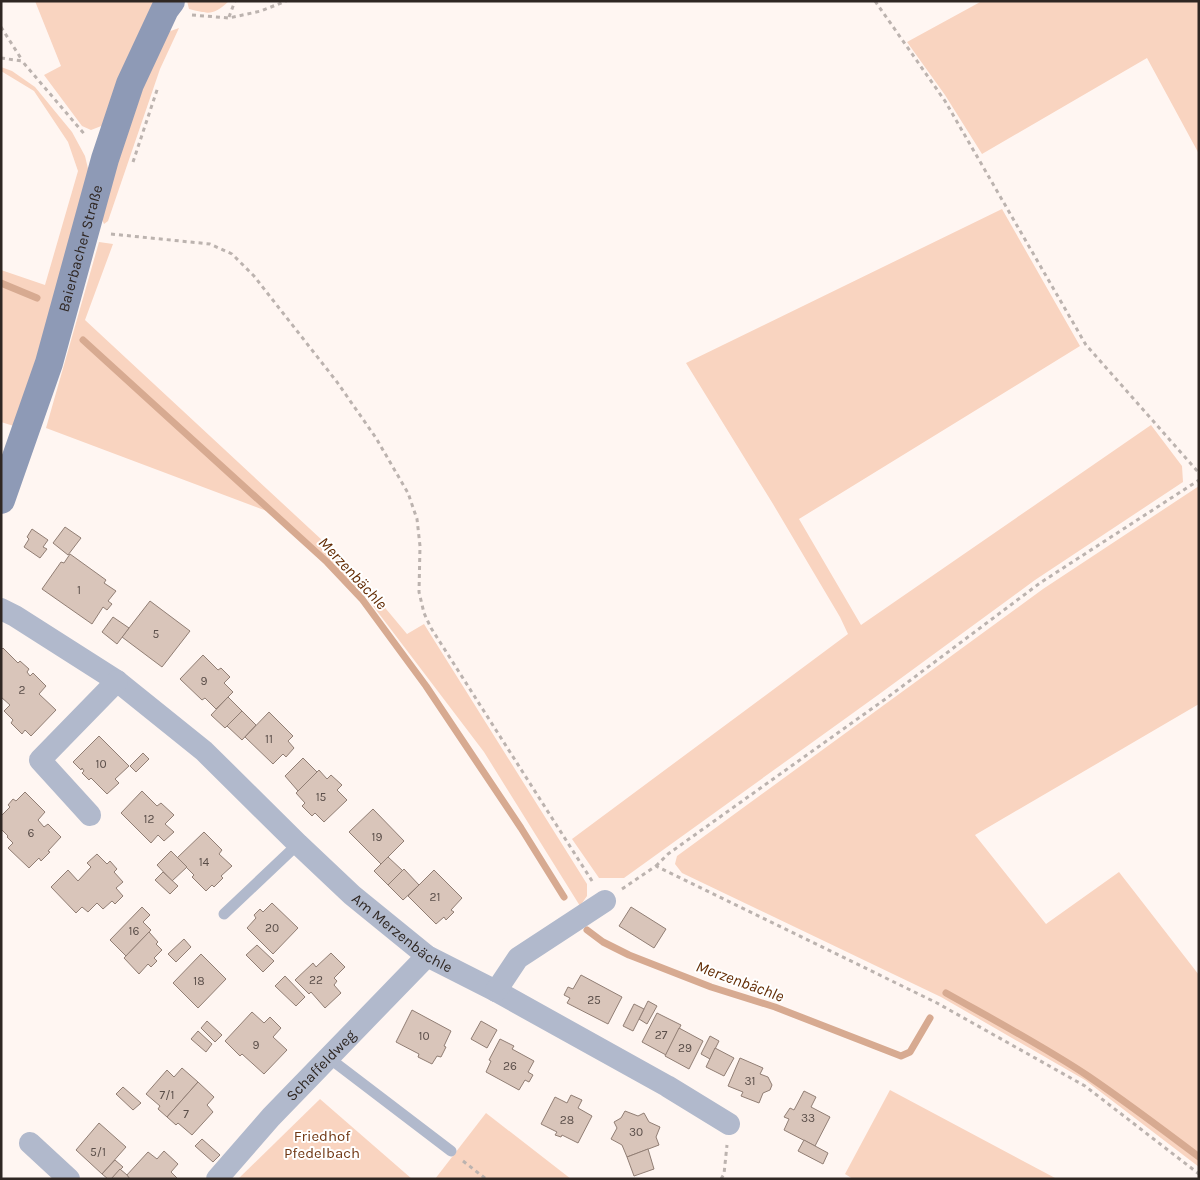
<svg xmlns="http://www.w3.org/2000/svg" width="1200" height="1180" font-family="Karla,sans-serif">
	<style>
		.green { fill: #f9d4c0 }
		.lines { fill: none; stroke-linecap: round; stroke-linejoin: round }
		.stream { stroke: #d7aa91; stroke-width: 7 }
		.building { fill: #d9c5ba; stroke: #917e74 }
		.path { stroke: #bcb3af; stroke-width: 3; stroke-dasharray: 4 4; stroke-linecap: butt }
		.lane { stroke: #b1b9cc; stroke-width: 11 }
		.street { stroke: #b1b9cc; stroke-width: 22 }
		.secondary { stroke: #8e9ab6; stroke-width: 28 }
		.labels { text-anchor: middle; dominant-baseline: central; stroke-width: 4; stroke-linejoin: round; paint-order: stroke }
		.number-label { font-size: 12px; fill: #5a4e49 }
		.street-label { font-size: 15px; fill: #2f2723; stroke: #fff }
		.park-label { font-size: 15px; fill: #703713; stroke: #fff }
		.water-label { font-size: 16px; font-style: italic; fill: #632c04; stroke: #fff }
	</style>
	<rect width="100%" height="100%" fill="#fff6f2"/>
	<g class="green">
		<polygon points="35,1 162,1 104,125 91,130 82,126 44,75 61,66"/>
		<path d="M187,1H229C213,16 209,14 189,9Z"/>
		<polygon points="982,1 1199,1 1199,154 1147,58 982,154 945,95 907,42"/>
		<polygon points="179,28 160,69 108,221 104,224 100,215 141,92 165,33"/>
		<polygon points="1,67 12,71 35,87 72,132 85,156 90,177 17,427 1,422 1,270 45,285 78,171 68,142 34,91 1,71"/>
		<polygon points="1002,209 1080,346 799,519 861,625 1151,425 1182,466 1183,482 1035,580 878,695 624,878 599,878 572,839 848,634 840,617 773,504 686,363"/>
		<polygon points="99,242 113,244 85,320 351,567 407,634 424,624 587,884 587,896 580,906 484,752 364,594 272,513 46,428"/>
		<polygon points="1199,486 1199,704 975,835 1046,924 1119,872 1199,975 1199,1167 1085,1080 941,997 682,873 675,864 677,856 1043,589"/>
		<polygon points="890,1090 1057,1179 853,1179 845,1174"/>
		<polygon points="320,1099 412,1179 238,1179"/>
		<polygon points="486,1113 571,1179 435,1179"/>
	</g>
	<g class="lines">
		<g class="stream">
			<polyline points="1,283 37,298"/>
			<polyline points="83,340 327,562 362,599 426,686 521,828 564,897"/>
			<polyline points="587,930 603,942 629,955 711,987 775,1007 901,1056 910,1052 930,1018"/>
			<path d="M946,993C994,1020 1043,1046 1088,1076C1126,1102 1162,1129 1199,1157"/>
		</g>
	</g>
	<g class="building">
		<polygon points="65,527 81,538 68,555 53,543"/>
		<polygon points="32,529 48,540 43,547 47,549 40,558 24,547 29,539 27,537"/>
		<polygon points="70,554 106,580 104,583 116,591 108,601 112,604 107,610 103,607 92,624 42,589 61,562 64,563"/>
		<polygon points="150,601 190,631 162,667 122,637"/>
		<polygon points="113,617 129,628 117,644 102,632"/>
		<polygon points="3,648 18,663 20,661 29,669 27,672 30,676 33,673 46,686 39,694 56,710 31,736 25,730 22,734 11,723 13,720 4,711 10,705 1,697 1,650"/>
		<polygon points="203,655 218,670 221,668 230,677 224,683 233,692 216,709 205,698 202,700 180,679"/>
		<polygon points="228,697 242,711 225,728 211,715"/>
		<polygon points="242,711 256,725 242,740 227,726"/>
		<polygon points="269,712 293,736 288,741 294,748 286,757 283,754 273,764 245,737"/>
		<polygon points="99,736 129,766 115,779 119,783 107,794 91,778 89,780 82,773 84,771 82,768 81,770 73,762"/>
		<polygon points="143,753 149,759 136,772 130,766"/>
		<polygon points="303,758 317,772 298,791 285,776"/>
		<polygon points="319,770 327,779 331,775 342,785 337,790 347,800 324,822 315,813 312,816 302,806 305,803 296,793"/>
		<polygon points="142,791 157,806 161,803 174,815 165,824 174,832 164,841 158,835 151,843 121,813"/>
		<polygon points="25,792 45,812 38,820 44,827 48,824 61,837 48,851 50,852 41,861 39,858 29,868 8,848 13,843 7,837 8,836 1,829 1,816 10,807 8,805 13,799 16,801"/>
		<polygon points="373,809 404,841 381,864 349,832"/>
		<polygon points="204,832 222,850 219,854 232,866 221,876 223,878 214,887 212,885 206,891 192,877 194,875 177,858"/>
		<polygon points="171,851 187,867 172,881 157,865"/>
		<polygon points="97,854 107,864 110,861 117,869 114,872 123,882 116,888 123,896 115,904 112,901 103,909 97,903 88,912 82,907 76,913 51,887 68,870 78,881 91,867 87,863"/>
		<polygon points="388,857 403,871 388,885 374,871"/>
		<polygon points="404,869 419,885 403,900 388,885"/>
		<polygon points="434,870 462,898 451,910 454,912 446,920 444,917 436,924 408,896"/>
		<polygon points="163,872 178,886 170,894 155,880"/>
		<polygon points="272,903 298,928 273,954 247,928 256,918 254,915 260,909 263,912"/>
		<polygon points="142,907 150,915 143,922 151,930 126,956 110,940"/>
		<polygon points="631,907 666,929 654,948 619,926"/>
		<polygon points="149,932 158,942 156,944 162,950 154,958 157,961 151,967 148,964 139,974 124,958"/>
		<polygon points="184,939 191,947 176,962 168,954"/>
		<polygon points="257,945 274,961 263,972 246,955"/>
		<polygon points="331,953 345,967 334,978 337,981 334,985 341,993 325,1008 311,992 309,994 295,980 313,963 316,967"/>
		<polygon points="201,954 226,979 198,1008 173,983"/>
		<polygon points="581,975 622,997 608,1024 567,1003 570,998 564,995 568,987 573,989"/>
		<polygon points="285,976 305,997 296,1006 275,986"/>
		<polygon points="648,1001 657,1006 647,1024 639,1019"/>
		<polygon points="634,1004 644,1009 633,1031 623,1026"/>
		<polygon points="412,1010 451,1031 444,1046 446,1047 441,1057 437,1056 432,1064 418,1057 419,1054 396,1042"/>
		<polygon points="252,1012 264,1023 270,1017 281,1028 273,1037 287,1050 264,1074 242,1054 240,1056 225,1041"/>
		<polygon points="657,1013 681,1025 666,1055 642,1042"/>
		<polygon points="207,1021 222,1035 215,1042 201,1028"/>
		<polygon points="481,1021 497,1030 487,1048 471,1039"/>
		<polygon points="679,1028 703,1041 689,1069 665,1056"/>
		<polygon points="198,1031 212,1044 206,1052 191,1039"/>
		<polygon points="710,1036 719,1041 710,1059 701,1054"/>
		<polygon points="500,1039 514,1046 512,1049 534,1061 528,1072 533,1075 529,1082 525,1080 519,1090 486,1072 491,1061 489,1060"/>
		<polygon points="715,1048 734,1058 724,1076 706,1067"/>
		<polygon points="740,1058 763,1068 760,1074 768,1077 772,1085 770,1090 763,1093 759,1103 741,1096 743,1092 728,1086"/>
		<polygon points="182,1068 198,1082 167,1117 158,1109 160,1106 146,1094 167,1070 174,1077"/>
		<polygon points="198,1082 214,1097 207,1105 213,1112 192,1135 178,1123 176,1125 167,1117"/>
		<polygon points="123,1087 141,1103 133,1110 116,1094"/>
		<polygon points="804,1091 816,1097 811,1107 830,1117 815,1146 784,1130 789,1119 784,1117 790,1108 794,1110"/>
		<polygon points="571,1095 582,1100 578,1108 592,1116 578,1143 562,1135 561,1137 555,1135 557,1132 541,1124 555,1097 567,1103"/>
		<polygon points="625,1111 638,1116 644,1113 649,1122 660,1127 656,1137 659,1145 627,1157 622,1145 611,1139 617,1128 614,1122 621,1118"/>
		<polygon points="99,1123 126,1147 102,1174 76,1150"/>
		<polygon points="202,1139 220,1155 213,1162 195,1146"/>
		<polygon points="804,1140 828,1153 823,1164 798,1151"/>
		<polygon points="648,1149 654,1169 634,1176 627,1157"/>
		<polygon points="164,1151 178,1164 171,1172 178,1179 130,1179 126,1176 148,1152 157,1159"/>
		<polygon points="115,1160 123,1167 111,1179 108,1179 102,1174"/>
		<polygon points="120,1169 127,1175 130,1179 111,1179"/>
	</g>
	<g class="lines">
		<g class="path">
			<polyline points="875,1 945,101 1086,345 1199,473"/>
			<polyline points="192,15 229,18 261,11 286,1"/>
			<polyline points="229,17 235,1"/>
			<polyline points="1,27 22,60"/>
			<polyline points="1,58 22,61 86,136"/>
			<polyline points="133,162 158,87"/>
			<polyline points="111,234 210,244 232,254 254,276 337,382 376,438 408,493 417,519 420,546 419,592 424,613 431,628 594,884"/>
			<polyline points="656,866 668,854 884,700 1040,583 1199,480"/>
			<polyline points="622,889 656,866 937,1003 1085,1086 1199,1174"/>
			<polyline points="463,1161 486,1179"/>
			<polyline points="721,1179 724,1174 727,1145"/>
		</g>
		<g class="lane">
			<polyline points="224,914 298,844"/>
			<polyline points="329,1058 451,1151"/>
		</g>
		<g class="street">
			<path id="s1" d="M1,609L15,616L117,681L204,751L298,844L352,895L427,956L496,991L667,1086L729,1124"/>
			<polyline points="90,815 40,760 117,681"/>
			<polyline points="496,991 518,958 605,901"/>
			<polyline points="30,1143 69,1179"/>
			<path id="s2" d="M217,1179L271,1117L427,956"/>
		</g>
		<path class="secondary" id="s3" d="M1,500L49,363L105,159L130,84L165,9L171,1"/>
	</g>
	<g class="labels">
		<g class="number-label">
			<text x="79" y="590">1</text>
			<text x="156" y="634">5</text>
			<text x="204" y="681">9</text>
			<text x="22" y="690">2</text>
			<text x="269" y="739">11</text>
			<text x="101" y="764">10</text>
			<text x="321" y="797">15</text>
			<text x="149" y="819">12</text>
			<text x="31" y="833">6</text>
			<text x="377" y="837">19</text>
			<text x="204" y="862">14</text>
			<text x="435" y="897">21</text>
			<text x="272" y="928">20</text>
			<text x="134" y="931">16</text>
			<text x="316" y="980">22</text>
			<text x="199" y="981">18</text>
			<text x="594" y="1000">25</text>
			<text x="661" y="1035">27</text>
			<text x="424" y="1036">10</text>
			<text x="256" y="1045">9</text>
			<text x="685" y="1048">29</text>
			<text x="510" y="1066">26</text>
			<text x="750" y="1081">31</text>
			<text x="167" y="1095">7/1</text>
			<text x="186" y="1114">7</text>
			<text x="808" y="1118">33</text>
			<text x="567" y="1120">28</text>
			<text x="636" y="1132">30</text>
			<text x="98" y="1152">5/1</text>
		</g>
		<g class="street-label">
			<text stroke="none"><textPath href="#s3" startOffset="264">Baierbacher Straße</textPath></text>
			<text stroke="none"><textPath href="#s1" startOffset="518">Am Merzenbächle</textPath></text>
			<text stroke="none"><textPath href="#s2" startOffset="154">Schaffeldweg</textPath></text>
		</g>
		<g class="park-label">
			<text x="322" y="1136">Friedhof<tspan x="322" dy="17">Pfedelbach</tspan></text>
		</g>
		<g class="water-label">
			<text transform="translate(353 573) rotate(47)">Merzenbächle</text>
			<text transform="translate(740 981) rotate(20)">Merzenbächle</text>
		</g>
	</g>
	<rect width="1200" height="1180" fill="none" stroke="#2f2723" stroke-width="5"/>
</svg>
